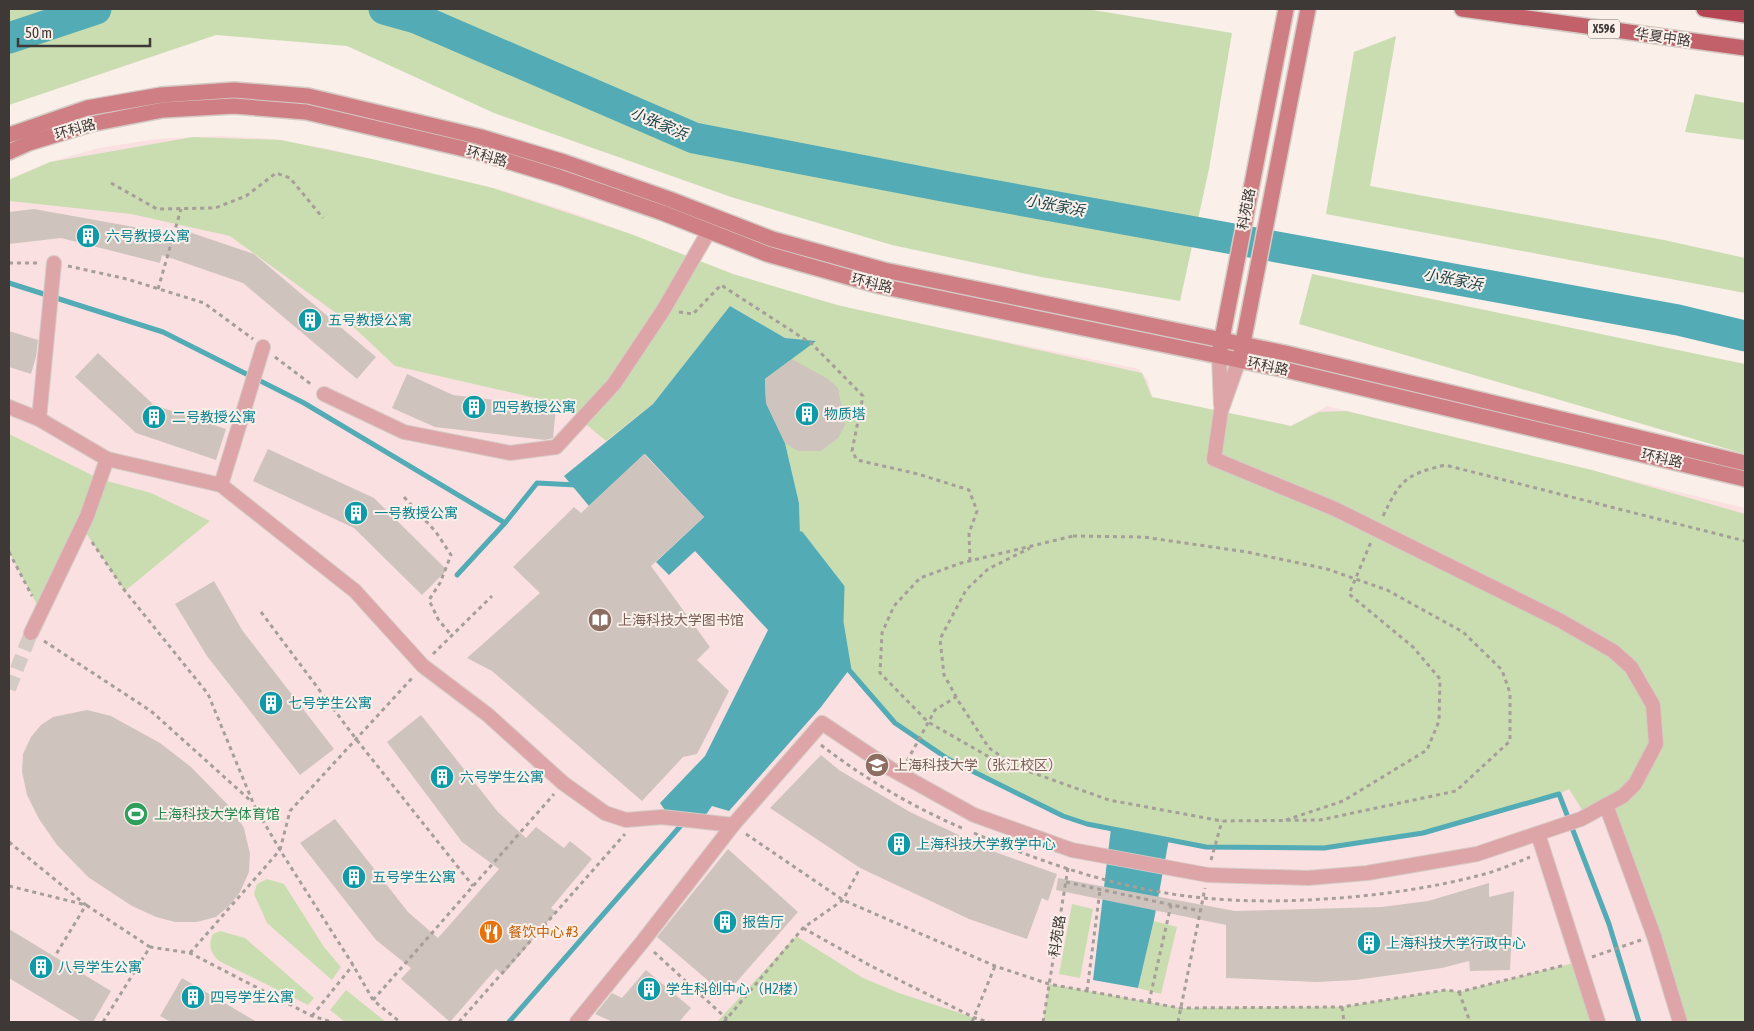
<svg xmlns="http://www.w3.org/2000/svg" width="1754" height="1031" font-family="'Asap Condensed','Noto Sans SC',sans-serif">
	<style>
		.education { fill: #fbe0e1 }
		.green { fill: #caddb1; fill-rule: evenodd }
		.water { fill: #52abb5 }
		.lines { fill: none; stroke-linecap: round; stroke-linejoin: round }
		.stream { stroke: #52abb5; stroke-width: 5 }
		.river { stroke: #52abb5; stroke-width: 31 }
		.building { fill: #cec4bd }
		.street-tunnel { stroke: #d4cbc5; stroke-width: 14; stroke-dasharray: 14 7; stroke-linecap: butt }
		.street-casing { stroke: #d4cbc5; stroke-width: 16 }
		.secondary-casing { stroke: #d4cbc5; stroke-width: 18 }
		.primary-casing { stroke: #d4cbc5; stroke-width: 18 }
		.highway-casing { stroke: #d4cbc5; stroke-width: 18 }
		.path { stroke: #a69e99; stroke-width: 3; stroke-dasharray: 4 4; stroke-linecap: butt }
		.street { stroke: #dda5a7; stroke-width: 14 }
		.secondary { stroke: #cf7f84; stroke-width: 15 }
		.primary { stroke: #c3616a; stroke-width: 15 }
		.highway { stroke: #b74654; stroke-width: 15 }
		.path-bridge { stroke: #a69e99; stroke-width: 3; stroke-dasharray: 4 4; stroke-linecap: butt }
		.labels { text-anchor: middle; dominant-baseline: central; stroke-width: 4; stroke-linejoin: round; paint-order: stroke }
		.shield { fill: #faefe9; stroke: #76706c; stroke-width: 1 }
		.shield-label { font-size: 12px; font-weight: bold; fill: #3e3937 }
		.street-label { font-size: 14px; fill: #3e3937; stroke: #faefe9 }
		.culture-label { font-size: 14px; fill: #0d838f; stroke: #faefe9; text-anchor: start }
		.education-label { font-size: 14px; fill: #785e54; stroke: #faefe9; text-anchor: start }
		.leisure-label { font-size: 14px; fill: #27864d; stroke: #faefe9; text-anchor: start }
		.food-label { font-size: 14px; fill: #c56008; stroke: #faefe9; text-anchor: start }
		.water-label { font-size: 15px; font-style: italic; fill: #174146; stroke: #faefe9 }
	</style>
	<rect width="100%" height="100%" fill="#faefe9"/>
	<polygon class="education" points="221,136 274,139 329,149 508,192 580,215 733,274 789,292 868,313 1139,369 1148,380 1152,397 1291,426 1327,406 1745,508 1745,1022 9,1022 9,179 50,162 99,148 156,139"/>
	<g class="green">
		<polygon points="9,9 1087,9 1232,33 1209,169 1180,301 1041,277 892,245 731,197 494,113 347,46 216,35 9,105"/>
		<polygon points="1396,36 1370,186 1664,240 1745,258 1745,293 1326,214 1354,52"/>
		<polygon points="1695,94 1745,103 1745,140 1685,132"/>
		<path d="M193,137L281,140L372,159L493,188L631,234L733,274L837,305L1142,373L1152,397L1291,426L1319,412L1346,411L1592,470L1745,514V1022H1680L1606,805L1586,816L1569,789L1559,794L1423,833L1329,847H1206L1087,824L1063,816L962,766L895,723L849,670L841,622L842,587L800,534L799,503L785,443L766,403L765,379L815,341L785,338L730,306L653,404L606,441L562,404L395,366L347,321L230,236L131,214L9,201V180L50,162ZM1654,748L1640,790L1631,788Z"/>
		<polygon points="1312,274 1745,364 1745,454 1299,324"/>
		<polygon points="9,434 100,479 151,493 210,521 125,591 82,527 42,614 9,552"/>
		<polygon points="267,879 284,884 324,947 341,967 332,980 267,923 254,894 257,884"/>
		<polygon points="1072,904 1093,909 1080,978 1059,974"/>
		<polygon points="1154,921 1177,927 1161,994 1138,988"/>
		<path d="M220,931L245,938L314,998L308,1005L219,961C210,952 208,946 213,934Z"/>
		<polygon points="796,936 863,978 899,993 975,1018 972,1022 717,1022"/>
		<polygon points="1577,962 1598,1022 1043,1022 1049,984 1180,1008 1342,1007 1446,990 1459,992"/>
		<polygon points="346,990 386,1022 345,1022 330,1010"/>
	</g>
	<g class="water">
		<polygon points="730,306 785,338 816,341 765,379 766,403 785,443 799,503 800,534 842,587 841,622 849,670 821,707 729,811 712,806 705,816 667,813 660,803 705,756 768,630 695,551 669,575 656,562 704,517 645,454 589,506 564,476 653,404"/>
		<polygon points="1111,828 1169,839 1154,920 1138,988 1093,980"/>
	</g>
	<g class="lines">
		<g class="stream">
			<polyline points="9,283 163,332 304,403 505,523 537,483 576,485"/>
			<polyline points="801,534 842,587 841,622 849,670 895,723 948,759 1063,816 1087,824 1206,847 1324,848 1423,833 1559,794 1609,924 1639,1022"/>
			<polyline points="457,575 505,523"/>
			<polyline points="509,1022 684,822"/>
		</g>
		<g class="river">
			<polyline points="384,9 416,18 694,138 948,187 1678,320 1745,336"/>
			<polyline points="9,38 96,9"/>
		</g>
	</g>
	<g class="building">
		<polygon points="34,209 184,236 186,231 254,254 376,357 357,379 243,283 162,255 160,263 61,238 9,244 9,212"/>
		<polygon points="9,331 38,340 36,357 31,374 9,367"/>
		<polygon points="98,353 154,405 226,429 216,460 136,433 75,377"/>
		<polygon points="792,359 828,379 838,388 845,425 838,438 821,451 798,451 785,443 766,403 765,379"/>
		<polygon points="407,374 453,395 556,407 553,438 545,440 435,427 392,408"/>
		<polygon points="268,449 374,498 447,570 422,595 354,528 253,481"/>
		<polygon points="644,454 704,517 651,566 710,647 697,660 729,691 697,754 683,757 642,801 492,671 467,658 540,593 513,567 574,507 581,513"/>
		<polygon points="214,581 242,630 334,749 300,775 207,656 175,604"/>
		<polygon points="87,710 111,716 160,743 191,767 232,809 244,828 250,854 249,872 240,892 230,905 216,917 197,922 175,922 156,917 132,906 88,877 57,845 39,819 27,795 22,772 23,754 31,737 41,725 53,717"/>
		<polygon points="421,715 498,812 526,838 536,827 564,848 570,841 592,859 551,908 556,912 503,975 496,969 450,1022 401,979 411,968 376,940 300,843 335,819 408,912 438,938 499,869 462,842 387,742"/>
		<polygon points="821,755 839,770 910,812 995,852 1057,874 1048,901 1042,898 1027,939 969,919 860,868 770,808"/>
		<polygon points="728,849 798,912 725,995 657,937"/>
		<polygon points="1058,878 1235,911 1382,907 1428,901 1489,883 1489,897 1514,891 1510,970 1470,971 1469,961 1442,968 1356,980 1317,982 1226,978 1226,925 1056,890"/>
		<polygon points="9,929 111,991 93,1022 82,1022 9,978"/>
		<polygon points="646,970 691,1008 679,1022 613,1022 595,1014 612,993 622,998"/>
		<polygon points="182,978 257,1022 171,1022 160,1016"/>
	</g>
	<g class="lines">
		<polyline class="street-tunnel" points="9,689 31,633"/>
		<g class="street-casing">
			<g id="street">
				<polyline points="1219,355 1221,405"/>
				<polyline points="324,394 404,432 510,453 556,447 614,384 664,309 709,231"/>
				<polyline points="9,407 39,419 107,459 87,516 31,633"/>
				<polyline points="39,419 54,263"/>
				<polyline points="107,459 221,485 355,591 423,666 488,715 563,783 605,813 626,820 662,817 733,825"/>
				<polyline points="221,485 263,347"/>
				<polyline points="1606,805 1654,936 1680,1022"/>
				<polyline points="1538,834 1598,1022"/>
				<polyline points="577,1022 643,941 733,825 822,723 891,769 974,815 1072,850 1208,875 1308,878 1367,873 1477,854 1581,819 1623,796 1635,784 1656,744 1653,705 1631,667 1613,651 1561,621 1335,509 1214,459 1221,411 1239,360"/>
			</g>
		</g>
		<g class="secondary-casing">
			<g id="secondary">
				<polyline points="9,135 87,108 161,95 234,90 308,96 481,137 564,162 669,199 772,239 884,270 1285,353 1745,463"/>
				<polyline points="9,152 29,143 91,124 163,110 234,106 306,112 477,152 559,177 663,213 767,254 880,286 1282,369 1745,479"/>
				<polyline points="1220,349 1286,9"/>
				<polyline points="1241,353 1308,9"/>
			</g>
		</g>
		<g class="primary-casing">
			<polyline id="primary" points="1462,9 1745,48"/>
		</g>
		<g class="highway-casing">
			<polyline id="highway" points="1704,9 1745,15"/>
		</g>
		<g class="path">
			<polyline points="111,183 157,209 215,208 246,196 276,173 290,178 323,218"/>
			<polyline points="9,263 40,263"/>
			<polyline points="68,266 127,279 204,303 253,339"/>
			<polyline points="158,289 181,209"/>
			<polyline points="679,312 693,314 721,285 812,344 863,396 852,451 857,460 918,474 969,490 977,511 969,533 970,561"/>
			<polyline points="275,357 312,385"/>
			<polyline points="404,497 436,532 451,555 440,583 429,600 438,619 451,635"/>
			<path d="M1383,516C1401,479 1405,475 1445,465L1745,541"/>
			<polygon points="1073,536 1143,537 1247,552 1327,569 1387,590 1463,632 1502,670 1510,693 1510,741 1456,791 1320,820 1222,821 1109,800 991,758 928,722 880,673 882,633 894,606 920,578 961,563"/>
			<polyline points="92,542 125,591 208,694 254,805 280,850 353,965 373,1000 400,1022"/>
			<polyline points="9,552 32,596"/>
			<polyline points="261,612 356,739 473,886"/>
			<polyline points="44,641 151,711 252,802"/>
			<polyline points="433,654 492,596"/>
			<path d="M821,745C865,779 913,807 964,829"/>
			<polyline points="907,761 935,710 956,697"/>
			<polyline points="1012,764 989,748 959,702 944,675 940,639 966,590 988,569 1030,548"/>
			<polyline points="1286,820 1343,801 1427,750 1439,721 1440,679 1413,647 1349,594 1371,542"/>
			<path d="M974,833C1047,865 1124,890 1203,898C1285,906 1397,897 1477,876C1495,872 1513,864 1530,857"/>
			<polyline points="746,834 843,900 995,966 1049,984 1180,1008 1342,1007 1446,990 1459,992 1565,965"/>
			<polyline points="9,842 86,905 55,956"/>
			<polyline points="280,850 290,811 414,676"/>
			<polyline points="1211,860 1222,821"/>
			<polyline points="1066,882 1200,911"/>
			<polyline points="9,886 86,905 150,947"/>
			<polyline points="803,928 871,966 975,1018 989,1022"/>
			<polyline points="654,952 727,1019"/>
			<polyline points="1592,957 1641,940"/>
			<polyline points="1087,991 1100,890"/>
			<polyline points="1459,992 1470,1022"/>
			<polyline points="373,1000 554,794"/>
			<polyline points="1149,1002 1171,905"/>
			<polyline points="1342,1007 1344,1022"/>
			<polyline points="312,1016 353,965"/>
			<polyline points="103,1022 150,947 190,953 312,1016 332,1022"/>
			<polyline points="459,1022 625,834"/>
			<polyline points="724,1022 803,928 843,900 860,868"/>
			<polyline points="972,1022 995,966"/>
			<polyline points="1043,1022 1068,868"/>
			<polyline points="1178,1022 1205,888"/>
		</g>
		<use href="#street" class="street"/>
		<use href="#secondary" class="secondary"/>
		<use href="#primary" class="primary"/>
		<use href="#highway" class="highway"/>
		<polyline class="path-bridge" points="190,953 280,850"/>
	</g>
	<defs>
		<g id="building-disc" transform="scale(1.25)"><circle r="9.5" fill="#0f9aa8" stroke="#faefe9"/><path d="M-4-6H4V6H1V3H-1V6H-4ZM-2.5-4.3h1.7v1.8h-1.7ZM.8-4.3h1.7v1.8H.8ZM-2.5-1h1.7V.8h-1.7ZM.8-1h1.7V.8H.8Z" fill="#fff"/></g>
		<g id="library-disc" transform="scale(1.25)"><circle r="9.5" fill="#8d6e63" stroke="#faefe9"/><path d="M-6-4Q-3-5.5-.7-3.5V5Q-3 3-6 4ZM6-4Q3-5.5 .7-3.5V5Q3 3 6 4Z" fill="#fff"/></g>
		<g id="university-disc" transform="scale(1.25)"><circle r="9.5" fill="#8d6e63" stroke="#faefe9"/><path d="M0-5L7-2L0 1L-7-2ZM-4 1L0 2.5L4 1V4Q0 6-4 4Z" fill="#fff"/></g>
		<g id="stadium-disc" transform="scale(1.25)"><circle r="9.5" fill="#2e9e5b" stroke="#faefe9"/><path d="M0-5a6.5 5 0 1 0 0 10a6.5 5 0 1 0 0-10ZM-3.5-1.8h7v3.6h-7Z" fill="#fff"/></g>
		<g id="restaurant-disc" transform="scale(1.25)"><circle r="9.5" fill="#e8710a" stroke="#faefe9"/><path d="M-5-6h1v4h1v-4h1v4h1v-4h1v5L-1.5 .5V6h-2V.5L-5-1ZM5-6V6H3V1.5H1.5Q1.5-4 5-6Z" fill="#fff"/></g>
	</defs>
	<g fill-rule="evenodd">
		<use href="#building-disc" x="88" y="236"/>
		<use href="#building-disc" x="310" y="320"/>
		<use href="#building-disc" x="474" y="407"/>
		<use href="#building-disc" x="807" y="414"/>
		<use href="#building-disc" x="154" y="417"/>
		<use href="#building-disc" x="356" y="513"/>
		<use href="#library-disc" x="600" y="620"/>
		<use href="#building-disc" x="271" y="703"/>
		<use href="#university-disc" x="877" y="765"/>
		<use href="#building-disc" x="442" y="777"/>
		<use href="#stadium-disc" x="136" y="814"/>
		<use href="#building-disc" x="899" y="844"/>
		<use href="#building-disc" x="354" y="877"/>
		<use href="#building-disc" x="725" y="922"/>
		<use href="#restaurant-disc" x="491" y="932"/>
		<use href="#building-disc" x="1369" y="943"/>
		<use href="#building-disc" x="41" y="967"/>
		<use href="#building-disc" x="649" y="989"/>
		<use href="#building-disc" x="193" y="997"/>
	</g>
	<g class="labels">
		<rect class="shield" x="1588" y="19.5" width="32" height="19" rx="4"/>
		<g class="shield-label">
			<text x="1604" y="29">X596</text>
		</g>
		<g class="street-label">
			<text transform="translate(1663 37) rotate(8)">华夏中路</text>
			<text transform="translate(75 129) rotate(-16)">环科路</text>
			<text transform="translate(487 156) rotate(16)">环科路</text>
			<text transform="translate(1246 209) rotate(-79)">科苑路</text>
			<text transform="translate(872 283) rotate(14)">环科路</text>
			<text transform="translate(1268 366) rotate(12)">环科路</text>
			<text transform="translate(1662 458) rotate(13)">环科路</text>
			<text transform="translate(1057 936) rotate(-81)">科苑路</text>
		</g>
		<g class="culture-label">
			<text x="106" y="236">六号教授公寓</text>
			<text x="328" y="320">五号教授公寓</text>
			<text x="492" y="407">四号教授公寓</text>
			<text x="824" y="414">物质塔</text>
			<text x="172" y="417">二号教授公寓</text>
			<text x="374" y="513">一号教授公寓</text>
			<text x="288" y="703">七号学生公寓</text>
			<text x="460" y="777">六号学生公寓</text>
			<text x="916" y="844">上海科技大学教学中心</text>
			<text x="372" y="877">五号学生公寓</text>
			<text x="742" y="922">报告厅</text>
			<text x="1386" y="943">上海科技大学行政中心</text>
			<text x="58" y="967">八号学生公寓</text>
			<text x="666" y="989">学生科创中心（H2楼）</text>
			<text x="210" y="997">四号学生公寓</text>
		</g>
		<g class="education-label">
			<text x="618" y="620">上海科技大学图书馆</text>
			<text x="894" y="765">上海科技大学（张江校区）</text>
		</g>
		<g class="leisure-label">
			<text x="154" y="814">上海科技大学体育馆</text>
		</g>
		<g class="food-label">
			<text x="508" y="932">餐饮中心 #3</text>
		</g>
		<g class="water-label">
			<text transform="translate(659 123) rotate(23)">小张家浜</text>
			<text transform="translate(1055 205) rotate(11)">小张家浜</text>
			<text transform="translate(1453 279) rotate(11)">小张家浜</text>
		</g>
	</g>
	<rect width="1754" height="1031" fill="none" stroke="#3e3937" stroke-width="20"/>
	<path d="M18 38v8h132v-8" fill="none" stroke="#3e3937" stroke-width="2.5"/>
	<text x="25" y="38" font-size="15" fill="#3e3937" stroke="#faefe9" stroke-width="4" paint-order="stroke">50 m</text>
</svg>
